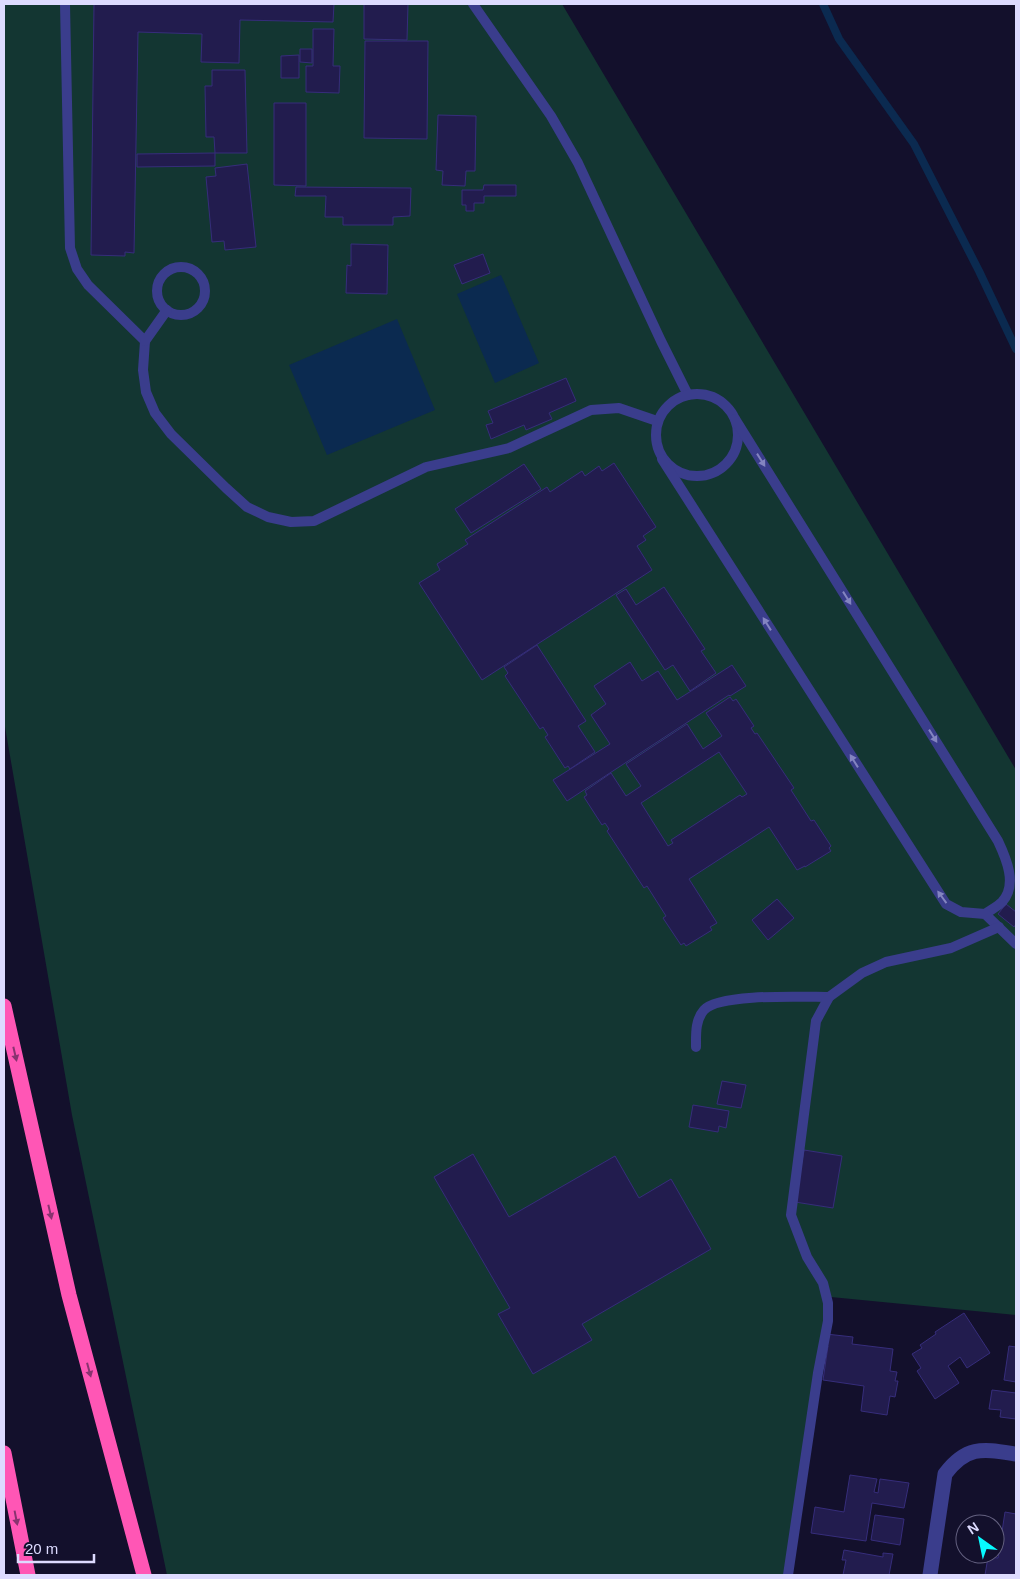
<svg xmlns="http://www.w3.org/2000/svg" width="1020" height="1579" font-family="Arial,sans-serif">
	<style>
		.green { fill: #133632 }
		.water { fill: #0b2a50 }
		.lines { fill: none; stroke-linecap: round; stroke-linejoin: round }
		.stream { stroke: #0b2a50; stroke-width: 8 }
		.building { fill: #221c4e; stroke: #362d7b; fill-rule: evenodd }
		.lane { stroke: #3a3d8c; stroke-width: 10 }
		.street { stroke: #3a3d8c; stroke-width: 15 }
		.highway { stroke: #ff56b5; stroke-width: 15 }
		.oneway { fill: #8384c0 }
		.oneway2 { fill: #893370 }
	</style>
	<rect width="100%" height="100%" fill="#13102c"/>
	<polygon class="green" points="4,4 562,4 1016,770 1016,1315 831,1297 790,1575 167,1575 72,1115 4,721"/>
	<g class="water">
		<polygon points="501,275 539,363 495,383 457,294"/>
		<polygon points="397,319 435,410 327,455 289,365"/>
	</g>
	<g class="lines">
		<polyline class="stream" points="823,4 839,39 914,144 979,271 1016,349"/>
	</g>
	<g class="building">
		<polygon points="94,4 334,4 333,22 240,20 239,63 201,62 202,34 138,32 134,253 125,252 125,256 91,255"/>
		<polygon points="364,4 408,4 407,40 364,39"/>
		<polygon points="313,29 334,29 333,66 340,66 339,93 306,92 306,66 313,66"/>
		<polygon points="365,41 428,41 427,139 364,138"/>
		<polygon points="300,49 312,49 312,63 300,62"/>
		<polygon points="299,55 299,78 281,78 281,56"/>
		<polygon points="212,70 245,70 247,153 215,153 214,137 206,137 205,86 212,86"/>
		<polygon points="274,103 306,103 306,186 274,185"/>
		<polygon points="438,115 476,116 475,171 466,171 465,186 442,185 443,171 436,170"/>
		<polygon points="215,153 215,166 137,167 137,154"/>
		<polygon points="247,164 256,247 225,250 224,241 212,242 206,177 216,176 215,168"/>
		<polygon points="484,185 516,185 516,196 484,196 484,203 474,203 474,211 466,211 466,205 462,205 462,190 483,190"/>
		<polygon points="296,187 411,188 410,216 393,217 393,225 343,225 343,217 325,217 326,196 295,196"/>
		<polygon points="351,244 388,245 387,294 346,293 347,265 351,266"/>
		<polygon points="483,254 490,273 462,284 454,265"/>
		<polygon points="566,378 576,401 549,413 552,419 526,430 524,425 491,439 486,425 493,423 488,411"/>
		<polygon points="614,463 656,527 643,536 646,540 637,546 652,570 482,680 419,583 440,570 437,564 468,544 465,540 547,487 550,492 582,471 585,476 599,466 602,471"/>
		<polygon points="524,464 541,489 471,533 455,509"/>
		<polygon points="664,587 705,649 701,651 716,673 690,691 673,665 665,670 616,595 626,589 636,605"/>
		<polygon points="537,645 586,721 578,726 595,752 570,769 568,766 565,768 545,737 548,735 543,727 540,729 505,676 508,673 504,667"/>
		<polygon points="630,662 642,681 658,671 677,700 732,665 746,686 730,696 729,695 567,801 553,780 610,744 591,715 606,704 594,686"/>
		<path d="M730,697L733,701L736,699L754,726L751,728L755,734L757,733L794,788L791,790L811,821L814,820L831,846L829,848L831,851L805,867V866L797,870L769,827L689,879L717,923L710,927L712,930L686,946L684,943L681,945L663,918L666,916L647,886L644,888L607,831L609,829L605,823L602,825L584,797L587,795L585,791L611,773L626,796L641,786L626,764L687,724L703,749L722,736L706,713ZM719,752L747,794L742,797L740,795L671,840L673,843L668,846L641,803Z"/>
		<polygon points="777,899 794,918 768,940 752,920"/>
		<polygon points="1006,904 1016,912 1016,924 1014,927 998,914"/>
		<polygon points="722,1081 746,1085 741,1108 717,1104"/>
		<polygon points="693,1105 729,1111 726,1128 719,1126 718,1132 689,1127"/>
		<polygon points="804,1150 842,1156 833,1208 795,1202"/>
		<polygon points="473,1154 509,1217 615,1156 639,1198 671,1179 711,1249 582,1324 592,1340 533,1374 498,1314 510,1308 434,1177"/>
		<polygon points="964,1313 990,1353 967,1368 960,1357 948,1366 959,1383 935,1399 917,1371 921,1368 912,1354 922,1348 920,1345 936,1334 935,1332"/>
		<polygon points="826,1334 853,1337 852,1344 893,1349 890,1371 897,1372 895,1381 898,1381 895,1397 890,1396 887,1415 861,1411 864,1386 823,1380 828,1346 825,1346"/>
		<polygon points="1009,1346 1016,1347 1016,1382 1004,1380"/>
		<polygon points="992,1390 1016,1393 1016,1419 1000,1417 1001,1410 989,1409"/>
		<polygon points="850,1475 877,1479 874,1492 878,1493 880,1479 909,1483 904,1508 872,1503 866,1541 811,1533 815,1507 844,1512"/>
		<polygon points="1005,1512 1016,1514 1016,1575 985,1575 988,1557 998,1558"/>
		<polygon points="875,1515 904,1519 900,1545 871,1540"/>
		<polygon points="844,1550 883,1557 883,1553 893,1554 889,1575 843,1575 846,1560 842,1560"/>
	</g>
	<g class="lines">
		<g class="lane">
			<polyline points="65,4 70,248 77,269 88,285 145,341 143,370 146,392 155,413 171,434 226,488 247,507 268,517 291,522 314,521 426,467 509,448 591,410 619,408 657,421"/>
			<polyline points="473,4 551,116 578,163 661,341 688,395"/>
			<circle cx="181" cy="291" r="24"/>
			<polyline points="145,341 167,310"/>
			<circle cx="697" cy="435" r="41"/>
			<path d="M735,419L998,841C1006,858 1018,885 1002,902C997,907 990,910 985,914"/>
			<polyline points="662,459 946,904 961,912 985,914 1016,944"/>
			<path d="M696,1047C696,1035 695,1020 704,1010C719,993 804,997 829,997"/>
			<polyline points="788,1575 818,1373 828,1321 828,1303 823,1283 807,1257 791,1215 816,1021 829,997 862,973 886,962 951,948 999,927"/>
		</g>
		<path class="street" d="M930,1575L945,1474C967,1445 983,1449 1016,1454"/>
		<g class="highway">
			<polyline points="4,1006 69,1295 144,1575"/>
			<polyline points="4,1453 28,1575"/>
		</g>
	</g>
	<defs><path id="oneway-solid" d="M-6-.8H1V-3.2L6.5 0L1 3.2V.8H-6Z" transform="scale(1.25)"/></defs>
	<g class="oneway">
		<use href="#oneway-solid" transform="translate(761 460) rotate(58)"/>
		<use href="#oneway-solid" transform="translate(847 598) rotate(58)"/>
		<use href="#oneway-solid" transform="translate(767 624) rotate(-122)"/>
		<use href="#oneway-solid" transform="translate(933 736) rotate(58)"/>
		<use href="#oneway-solid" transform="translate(854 761) rotate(-122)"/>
		<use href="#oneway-solid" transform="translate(942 897) rotate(-126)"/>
	</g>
	<g class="oneway2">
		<use href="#oneway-solid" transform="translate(15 1054) rotate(77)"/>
		<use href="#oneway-solid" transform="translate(50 1212) rotate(77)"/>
		<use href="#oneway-solid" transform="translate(89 1370) rotate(75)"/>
		<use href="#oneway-solid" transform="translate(16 1518) rotate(79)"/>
	</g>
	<rect width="1020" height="1579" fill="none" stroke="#dddbff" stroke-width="10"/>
	<g transform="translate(980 1539) rotate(327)"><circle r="24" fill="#13102c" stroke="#646180"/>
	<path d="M0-4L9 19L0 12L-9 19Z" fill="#07faff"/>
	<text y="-8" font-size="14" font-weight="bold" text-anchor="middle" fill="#dddbff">N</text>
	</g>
	<path d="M18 1554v8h76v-8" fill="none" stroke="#dddbff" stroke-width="2.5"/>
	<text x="25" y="1554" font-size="15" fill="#dddbff" stroke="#13102c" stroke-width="4" paint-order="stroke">20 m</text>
</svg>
